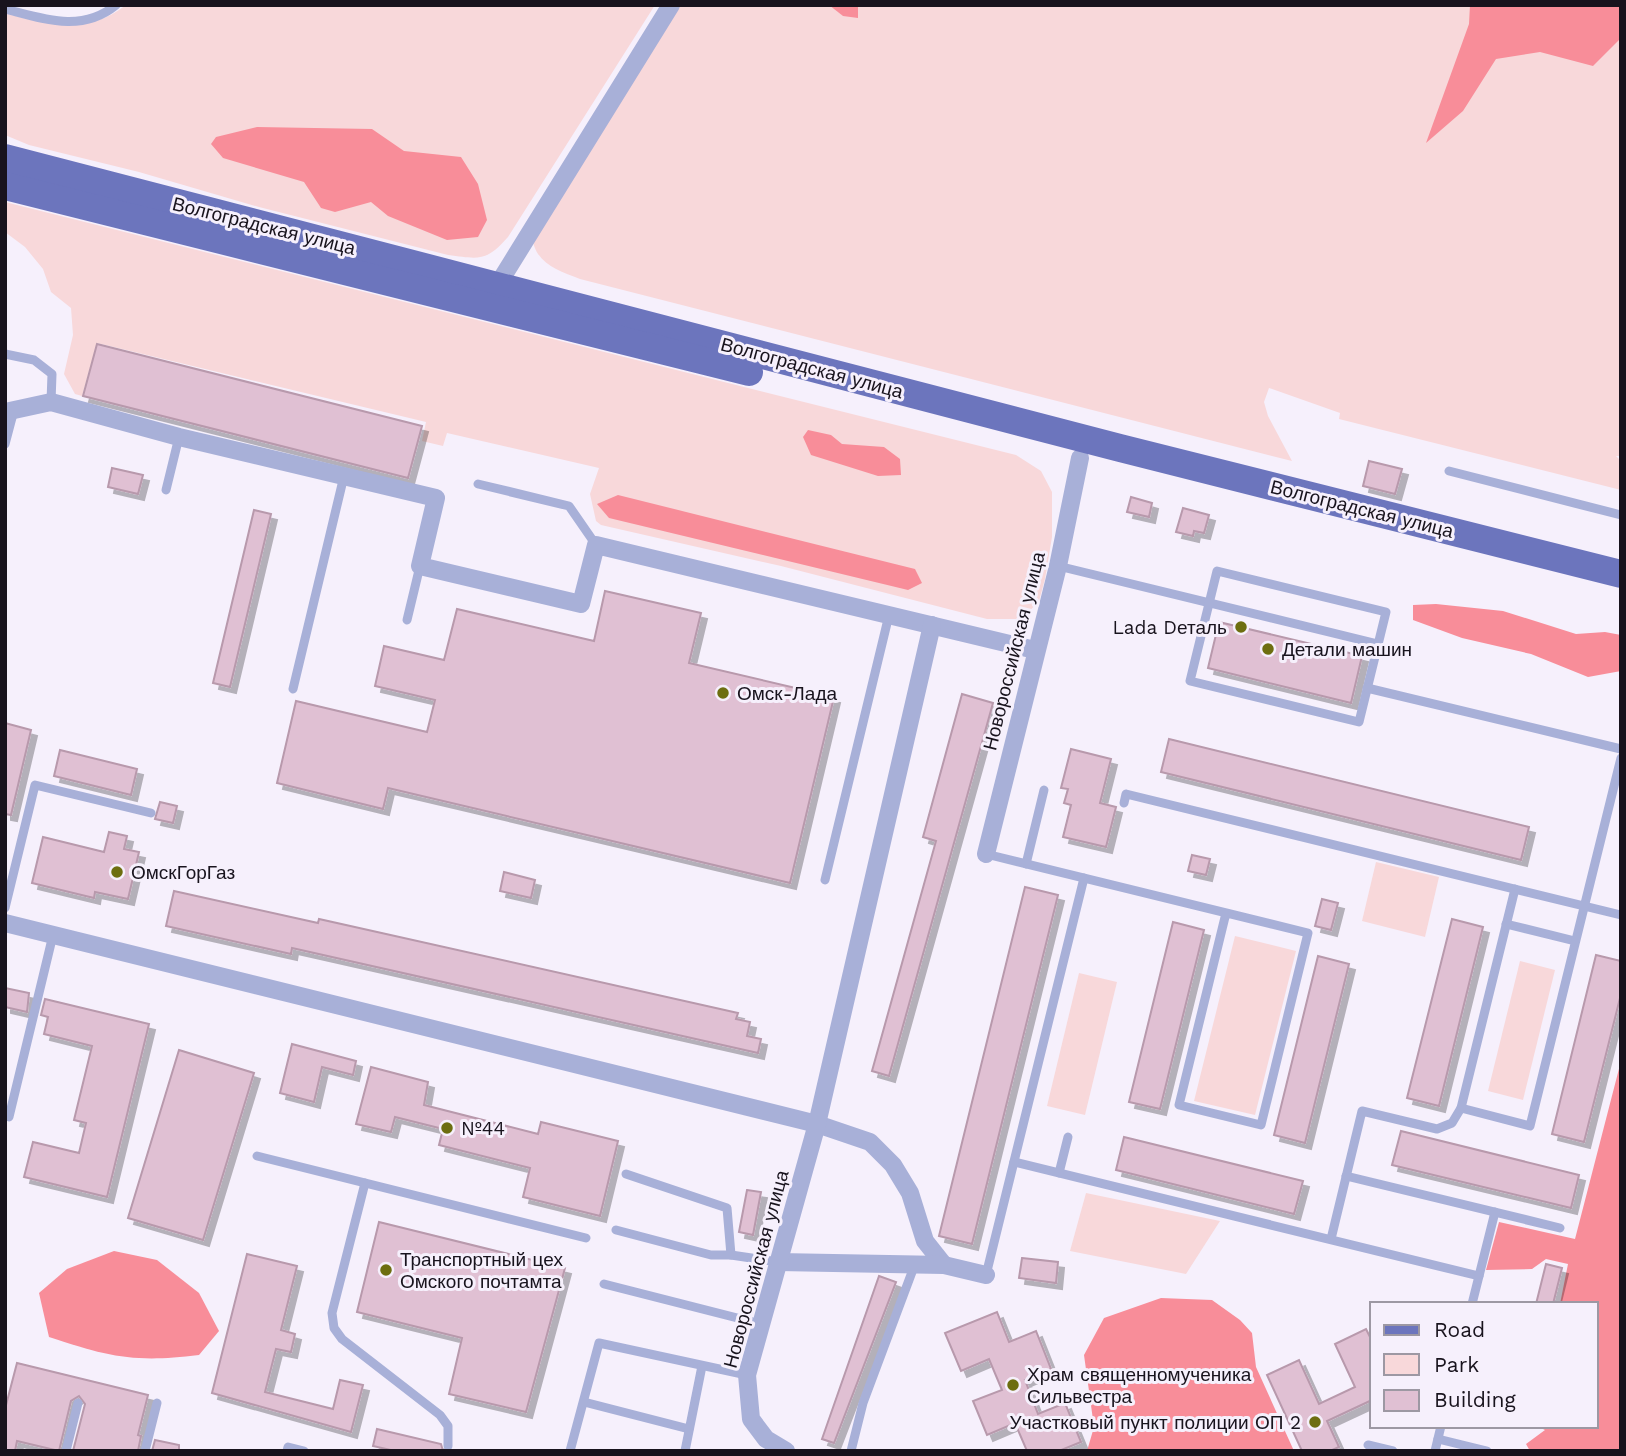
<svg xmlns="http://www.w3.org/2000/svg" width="1626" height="1456" font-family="'Work Sans',sans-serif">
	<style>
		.green { fill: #f8d8da }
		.forest { fill: #f88d99 }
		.building { fill: #e0c0d3; stroke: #b899ac; stroke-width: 2; filter: url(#shadow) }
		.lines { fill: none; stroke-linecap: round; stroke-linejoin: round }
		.lane { stroke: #a8b0d8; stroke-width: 9 }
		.street { stroke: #a8b0d8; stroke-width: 18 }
		.primary { stroke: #6c75bd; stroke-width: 28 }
		.poi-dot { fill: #6d6e10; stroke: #f6f0fc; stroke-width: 2.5 }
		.labels { text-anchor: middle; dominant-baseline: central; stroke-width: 6; stroke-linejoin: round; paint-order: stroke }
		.street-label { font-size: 19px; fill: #18131d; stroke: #f6f0fc }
		.poi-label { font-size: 19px; fill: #18131d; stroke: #f6f0fc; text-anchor: start }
	</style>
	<defs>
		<filter id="shadow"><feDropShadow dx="6" dy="6" stdDeviation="0" flood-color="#0004"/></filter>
	</defs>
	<rect width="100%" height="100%" fill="#f6f0fc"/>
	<g class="green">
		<path d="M126,5H655L508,237C486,262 479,259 448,255L259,207L139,172L29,145L5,135V13C48,25 88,35 126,5Z"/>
		<path d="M677,5H1621V456H1616L1621,461V490L1339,419L1340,413L1269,388L1264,402L1268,416L1292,461L580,279C557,270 534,263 532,235Z"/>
		<polygon points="5,202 1016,455 1041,471 1052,492 1052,537 1045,579 1039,601 1022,619 987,619 781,566 601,525 596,521 590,494 599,468 447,433 443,446 422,441 426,422 97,343 82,396 75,394 64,374 73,335 71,308 51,292 43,269 25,247 5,232"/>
		<polygon points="1376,862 1439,877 1425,937 1362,921"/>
		<polygon points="1235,936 1296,951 1255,1115 1194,1101"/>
		<polygon points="1520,961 1555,970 1523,1100 1488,1091"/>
		<polygon points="1079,973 1117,982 1085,1115 1047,1106"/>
		<polygon points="1086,1193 1220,1221 1186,1274 1070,1251"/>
	</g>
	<g class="forest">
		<polygon points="829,5 858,5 858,18 843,16"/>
		<polygon points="1470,5 1621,5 1621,38 1593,66 1540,52 1496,59 1463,111 1426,143 1469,24"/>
		<polygon points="257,127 372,129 404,151 461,157 478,184 487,220 478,237 447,240 388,216 371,202 335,212 321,208 304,182 223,158 211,144 216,137"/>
		<polygon points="808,430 831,435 842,444 884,447 900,459 901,475 878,476 811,455 803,437"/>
		<polygon points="618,495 915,569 922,583 908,590 609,518 597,504"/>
		<polygon points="1436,604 1503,611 1576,634 1605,632 1621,635 1621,671 1588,677 1531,654 1462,638 1413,620 1413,605"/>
		<polygon points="1621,1061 1621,1446 1618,1451 1530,1451 1526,1444 1545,1430 1537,1426 1596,1426 1596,1304 1560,1304 1568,1264 1546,1259 1532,1269 1486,1270 1499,1222 1575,1239"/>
		<path d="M114,1251L157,1260L199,1293L219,1331L199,1355C135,1363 109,1357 49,1337L39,1293L67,1269Z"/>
		<polygon points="1161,1298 1212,1300 1240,1320 1252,1333 1256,1367 1294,1451 1087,1451 1094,1427 1084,1355 1104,1318"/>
	</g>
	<g class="building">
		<polygon points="97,344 422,426 408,478 83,396"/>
		<polygon points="1369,461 1402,469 1395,494 1363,486"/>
		<polygon points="112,468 143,475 138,494 108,487"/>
		<polygon points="1131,497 1152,503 1149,517 1127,512"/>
		<polygon points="1183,508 1209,515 1204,533 1194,531 1193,536 1176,532"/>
		<polygon points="254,510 271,514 230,687 213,683"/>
		<polygon points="605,591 701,613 689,663 834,697 790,883 388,788 383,809 277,783 296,701 427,732 435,700 375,686 384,646 444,660 457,609 594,641"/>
		<polygon points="1219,622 1362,656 1351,703 1208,668"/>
		<polygon points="962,694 993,703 889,1076 872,1071 936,841 923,837"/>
		<polygon points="5,723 31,730 11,815 5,814"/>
		<polygon points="1169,739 1529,827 1521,860 1161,772"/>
		<polygon points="1071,749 1111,759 1100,803 1116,807 1106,847 1063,837 1071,805 1064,803 1068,789 1061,788"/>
		<polygon points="60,750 137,769 131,795 54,776"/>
		<polygon points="160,802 177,806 173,823 155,819"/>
		<polygon points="109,832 127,836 124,849 139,852 128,899 95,892 94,898 32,883 43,837 104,852"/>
		<polygon points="1192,855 1210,859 1206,875 1188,871"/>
		<polygon points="504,872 535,880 531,898 500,891"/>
		<polygon points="1025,887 1058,895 972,1244 939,1236"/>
		<polygon points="174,891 318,923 319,919 738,1013 736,1019 750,1022 747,1036 761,1039 758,1053 292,948 291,954 166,926"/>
		<polygon points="1322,899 1338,903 1331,930 1315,926"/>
		<polygon points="1452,919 1483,927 1439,1106 1407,1098"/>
		<polygon points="1173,922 1204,930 1160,1109 1129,1102"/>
		<polygon points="1596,955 1621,961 1621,994 1584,1142 1552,1134"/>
		<polygon points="1318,956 1349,964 1305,1143 1274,1135"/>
		<polygon points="5,988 29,993 27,1012 5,1007"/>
		<polygon points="45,999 149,1024 107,1197 24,1177 33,1142 79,1153 86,1123 74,1120 92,1046 44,1034 48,1017 41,1015"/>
		<polygon points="292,1044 356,1061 353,1075 322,1067 314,1102 280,1093"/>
		<polygon points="179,1050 254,1073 203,1240 128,1218"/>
		<polygon points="371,1067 428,1082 424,1105 538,1134 541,1122 618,1141 600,1216 523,1197 530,1168 439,1145 443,1129 395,1117 391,1132 356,1124"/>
		<polygon points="1401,1131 1579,1175 1571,1208 1392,1165"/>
		<polygon points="1124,1137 1303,1181 1294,1214 1116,1170"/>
		<polygon points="747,1190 761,1192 753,1235 739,1232"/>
		<polygon points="379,1222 565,1268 526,1412 449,1394 462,1338 357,1312"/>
		<polygon points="247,1254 297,1266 281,1330 295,1334 291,1352 276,1349 265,1392 333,1409 340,1380 363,1385 351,1432 212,1393"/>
		<polygon points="1022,1258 1058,1262 1056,1283 1019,1278"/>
		<polygon points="1546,1264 1562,1268 1553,1304 1536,1304"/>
		<polygon points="879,1276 896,1282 834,1443 822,1439"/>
		<polygon points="997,1312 1009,1342 1036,1331 1051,1369 1025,1380 1038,1414 1065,1403 1081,1442 1059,1451 1027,1451 1015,1423 987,1435 973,1401 1002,1390 989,1359 961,1371 945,1333"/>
		<polygon points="1366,1329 1372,1341 1372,1400 1327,1421 1339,1447 1330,1451 1302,1451 1267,1375 1299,1360 1319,1404 1355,1387 1335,1344"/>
		<polygon points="17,1363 148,1395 138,1435 141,1436 138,1451 73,1451 85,1404 79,1396 71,1401 59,1451 17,1441 15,1451 5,1451 5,1409"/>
		<polygon points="377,1429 441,1444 443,1451 395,1451 373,1446"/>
		<polygon points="155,1440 179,1445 179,1451 152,1451"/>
	</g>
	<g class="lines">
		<g class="lane">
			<path d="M5,9C44,19 82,33 116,5"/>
			<polyline points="5,354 34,360 52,374 51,402"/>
			<polyline points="5,444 14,410"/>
			<polyline points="1449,471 1621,515"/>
			<polyline points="478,484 569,506 596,545"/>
			<polyline points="166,490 179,437"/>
			<polyline points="1058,566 1378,644"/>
			<polygon points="1217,571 1386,612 1359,722 1190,681"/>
			<polyline points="407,620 420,566"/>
			<polyline points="1367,688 1621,749"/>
			<polyline points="293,689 344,476"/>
			<polyline points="1124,803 1126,794 1621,915"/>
			<polyline points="986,854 1308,933 1261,1125 1179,1105 1226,913"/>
			<polyline points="1026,864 1044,790"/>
			<polyline points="825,880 889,615"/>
			<polyline points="5,908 35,785 151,813"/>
			<polyline points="1506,924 1575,941"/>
			<polyline points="1461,1108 1530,1126 1621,758"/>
			<polyline points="9,1117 53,935"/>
			<polyline points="257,1156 586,1238"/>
			<polyline points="1014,1162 1479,1276"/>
			<polyline points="1059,1173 1068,1137"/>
			<polyline points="626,1174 727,1208 731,1255"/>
			<polyline points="1346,1176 1560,1228"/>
			<polyline points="365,1183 332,1313 334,1328 342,1339 440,1415 448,1426 448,1446"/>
			<polyline points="616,1230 711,1255 731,1255 778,1262"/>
			<polyline points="1331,1239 1362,1111 1437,1129 1452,1123 1461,1108 1515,889"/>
			<polyline points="986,1275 1084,878"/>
			<polyline points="604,1284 761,1324"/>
			<polyline points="1472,1304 1495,1212"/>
			<polyline points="584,1402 689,1429"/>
			<polyline points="1438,1439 1487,1451"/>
			<polyline points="1368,1445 1393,1451"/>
			<polyline points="66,1451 78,1403"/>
			<polyline points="145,1451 157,1403"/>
			<polyline points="287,1451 288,1447 304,1451"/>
			<polyline points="570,1451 599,1343 747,1375"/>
			<polyline points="685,1451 702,1366"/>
			<polyline points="851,1451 863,1403 915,1264"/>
			<polyline points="1435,1451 1441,1426"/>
		</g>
		<g class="street">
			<polyline points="492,294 671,5"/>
			<polyline points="5,412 51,402 179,437 436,498 420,566 581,604 596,545 1035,650"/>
			<polyline points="986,854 1058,566 1080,458"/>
			<polyline points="5,923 817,1124 870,1142 893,1165 910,1193 925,1241 944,1265"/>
			<polyline points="778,1262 944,1265 986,1275"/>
			<polyline points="786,1451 766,1439 751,1419 747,1375 817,1124 932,625"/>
		</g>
		<g class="primary">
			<polyline points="5,158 1120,448 1621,574"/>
			<polyline points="5,186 749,372"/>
		</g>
	</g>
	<g class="poi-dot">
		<circle cx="1241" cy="627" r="7"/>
		<circle cx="1268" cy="649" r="7"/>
		<circle cx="723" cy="693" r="7"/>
		<circle cx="117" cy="872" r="7"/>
		<circle cx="447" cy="1128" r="7"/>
		<circle cx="386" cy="1270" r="7"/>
		<circle cx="1013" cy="1385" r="7"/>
		<circle cx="1315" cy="1422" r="7"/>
	</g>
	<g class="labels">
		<g class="street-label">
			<text transform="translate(264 226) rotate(14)">Волгоградская улица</text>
			<text transform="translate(812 368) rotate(15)">Волгоградская улица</text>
			<text transform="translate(1362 509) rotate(14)">Волгоградская улица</text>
			<text transform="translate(1014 651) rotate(-76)">Новороссийская улица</text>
			<text transform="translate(756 1269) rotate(-75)">Новороссийская улица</text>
		</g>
		<g class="poi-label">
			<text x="1227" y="627" text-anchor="end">Lada Dеталь</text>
			<text x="1282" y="649">Детали машин</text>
			<text x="737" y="693">Омск-Лада</text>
			<text x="131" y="872">ОмскГорГаз</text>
			<text x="461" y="1128">№44</text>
			<text x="400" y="1259">Транспортный цех<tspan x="400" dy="22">Омского почтамта</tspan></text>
			<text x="1027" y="1374">Храм священномученика<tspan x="1027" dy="22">Сильвестра</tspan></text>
			<text x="1301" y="1422" text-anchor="end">Участковый пункт полиции ОП 2</text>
		</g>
	</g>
	<rect width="1626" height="1456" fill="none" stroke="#18131d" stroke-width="14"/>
	<rect x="1370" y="1302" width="228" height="126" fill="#f6f0fc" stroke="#9d98a3" stroke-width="2"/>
	<rect x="1384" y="1325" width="35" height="10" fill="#6c75bd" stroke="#9d98a3" stroke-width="2"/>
	<text x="1434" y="1337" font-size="21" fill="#18131d">Road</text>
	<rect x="1384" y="1354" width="35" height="21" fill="#f8d8da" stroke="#9d98a3" stroke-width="2"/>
	<text x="1434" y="1372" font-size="21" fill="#18131d">Park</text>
	<rect x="1384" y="1390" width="35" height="21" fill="#e0c0d3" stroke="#9d98a3" stroke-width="2"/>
	<text x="1434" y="1407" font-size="21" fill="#18131d">Building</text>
</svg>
